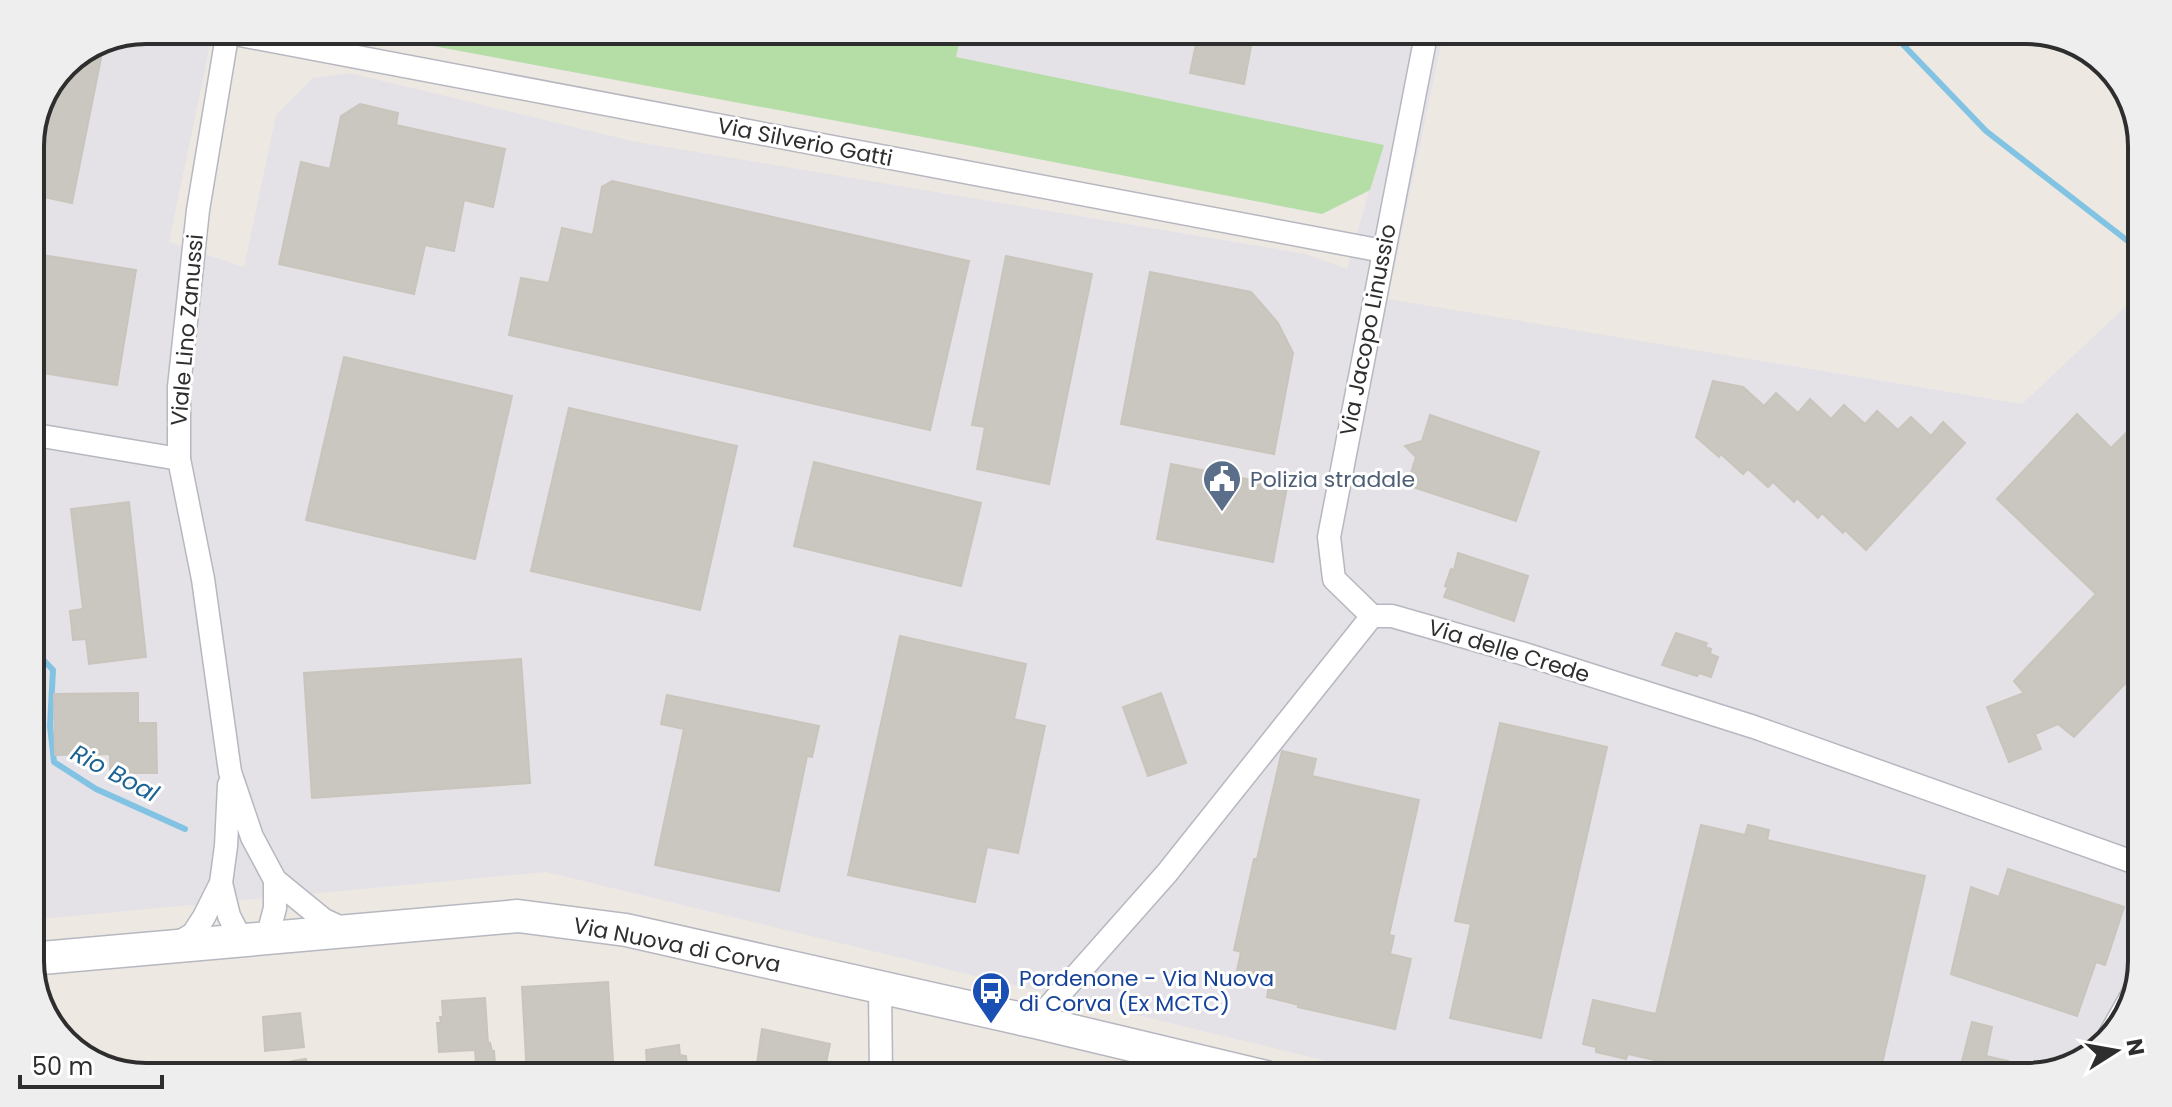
<svg xmlns="http://www.w3.org/2000/svg" width="2172" height="1107" font-family="Poppins,sans-serif">
	<style>
		.industrial { fill: #e4e2e7 }
		.green { fill: #b5dda6 }
		.lines { fill: none; stroke-linecap: round; stroke-linejoin: round }
		.stream { stroke: #82c3e3; stroke-width: 6 }
		.building { fill: #cac7c0; stroke: #c9c5bc; stroke-width: 2 }
		.street-casing { stroke: #b6b7c0; stroke-width: 25 }
		.secondary-casing { stroke: #b6b7c0; stroke-width: 35 }
		.street { stroke: #fff; stroke-width: 22 }
		.secondary { stroke: #fff; stroke-width: 32 }
		.labels { text-anchor: middle; dominant-baseline: central; stroke-width: 6; stroke-linejoin: round; paint-order: stroke }
		.street-label { font-size: 22px; fill: #2e2e2e; stroke: #fff }
		.service-label { font-size: 22px; fill: #4e5e75; stroke: #fff; text-anchor: start }
		.transit-label { font-size: 22px; fill: #164399; stroke: #fff; text-anchor: start }
		.water-label { font-size: 24px; font-style: italic; fill: #1d6393; stroke: #fff }
		.rim { fill: none; stroke: #2e2e2e; stroke-width: 4 }
	</style>
	<rect width="100%" height="100%" fill="#ede9e2"/>
	<polygon class="industrial" points="146,30 211,30 207,60 169,242 244,267 276,115 313,78 350,73 632,141 1306,254 1347,269 1369,191 1322,214 961,144 347,30 1444,30 1388,299 2022,404 2142,291 2142,961 2130,1013 2090,1058 2027,1077 1393,1077 546,872 30,920 30,139 64,64"/>
	<polygon class="green" points="347,30 962,30 956,57 1384,145 1370,190 1322,214 961,144"/>
	<g class="lines">
		<g class="stream">
			<polyline points="1889,30 1986,131 2142,252"/>
			<polyline points="30,646 53,670 50,726 54,762 96,789 185,829"/>
		</g>
	</g>
	<g class="building">
		<polygon points="1199,30 1254,30 1244,84 1190,73"/>
		<polygon points="103,48 72,203 30,194 30,139 64,64"/>
		<polygon points="360,104 398,113 396,125 505,149 493,207 464,200 454,251 425,245 414,294 279,264 301,162 330,169 341,116"/>
		<polygon points="612,181 969,261 930,430 509,335 521,278 549,283 562,228 593,235 602,187"/>
		<polygon points="30,253 136,270 117,385 30,371"/>
		<polygon points="1006,256 1092,274 1049,484 977,469 985,427 972,425"/>
		<polygon points="1150,272 1251,292 1278,323 1293,353 1274,454 1121,424"/>
		<polygon points="344,357 512,396 475,559 306,520"/>
		<polygon points="1713,381 1743,387 1764,406 1776,393 1798,413 1810,399 1831,419 1844,405 1865,424 1877,411 1898,430 1911,417 1931,436 1943,422 1965,443 1866,550 1845,530 1843,533 1822,513 1818,518 1797,498 1794,502 1773,482 1768,487 1748,469 1743,474 1721,454 1719,457 1696,437"/>
		<polygon points="569,408 737,446 700,610 531,571"/>
		<polygon points="2077,414 2111,448 2133,426 2142,434 2142,666 2074,737 2058,724 2035,734 2041,749 2009,762 1987,707 2024,693 2014,681 2096,594 1997,499"/>
		<polygon points="1430,415 1539,452 1516,521 1407,485 1416,457 1405,446 1422,441"/>
		<polygon points="814,462 981,503 961,586 794,546"/>
		<polygon points="1171,464 1287,487 1273,562 1157,539"/>
		<polygon points="129,502 146,657 89,664 86,639 73,640 70,611 83,609 71,509"/>
		<polygon points="1458,553 1528,576 1514,621 1444,597 1448,587 1445,586 1451,569 1454,570"/>
		<polygon points="1676,633 1707,643 1705,647 1711,649 1710,654 1718,657 1711,677 1699,673 1697,676 1662,665"/>
		<polygon points="900,636 1026,664 1014,719 1045,726 1018,853 987,847 975,902 848,875"/>
		<polygon points="521,659 530,783 312,798 304,673"/>
		<polygon points="138,693 138,723 156,723 157,773 110,773 110,754 55,755 54,694"/>
		<polygon points="1161,693 1186,763 1148,776 1123,707"/>
		<polygon points="667,695 819,726 812,757 807,756 779,891 655,865 684,729 661,724"/>
		<polygon points="1500,723 1607,747 1541,1038 1450,1018 1471,924 1455,921"/>
		<polygon points="1282,751 1316,759 1312,776 1419,800 1389,935 1394,936 1390,954 1411,959 1395,1029 1298,1007 1299,1005 1267,997 1269,986 1235,980 1241,952 1234,950 1254,859 1257,859"/>
		<polygon points="1701,825 1745,835 1748,825 1769,830 1767,840 1925,876 1879,1077 1665,1077 1668,1063 1628,1054 1626,1059 1596,1052 1596,1047 1583,1044 1593,1000 1656,1014"/>
		<polygon points="2008,869 2124,907 2105,965 2096,962 2077,1016 1951,974 1971,887 1999,897"/>
		<polygon points="608,982 614,1077 527,1077 522,987"/>
		<polygon points="485,998 488,1044 490,1043 492,1051 494,1051 496,1077 477,1077 475,1050 439,1052 437,1023 441,1023 440,1017 443,1017 442,1001"/>
		<polygon points="300,1013 304,1047 265,1051 263,1017"/>
		<polygon points="1972,1022 1992,1027 1986,1056 2008,1061 2004,1077 1958,1077"/>
		<polygon points="762,1029 830,1044 823,1077 755,1077"/>
		<polygon points="679,1045 680,1055 686,1056 688,1077 648,1077 646,1050"/>
		<polygon points="306,1059 308,1077 293,1077 292,1061"/>
	</g>
	<g class="lines">
		<g class="street-casing">
			<g id="street">
				<polyline points="214,30 1383,251"/>
				<polyline points="228,30 198,210 179,387 179,459 203,579 230,772 252,837 275,880 324,920 346,930"/>
				<polyline points="30,434 179,459"/>
				<polyline points="1372,616 1392,616 1521,653 1754,727 2133,862 2142,867"/>
				<polyline points="1372,616 1334,579 1329,537 1427,30"/>
				<polyline points="221,883 229,916 242,941"/>
				<polyline points="267,938 275,908 275,880"/>
				<polyline points="175,945 193,934 204,917 221,883 226,846 229,785"/>
				<polyline points="880,988 881,1077"/>
				<polyline points="1035,1022 1167,873 1372,616"/>
				<polyline points="2109,1036 2135,990"/>
			</g>
		</g>
		<g class="secondary-casing">
			<polyline id="secondary" points="30,959 518,916 626,930 1035,1022 1266,1077"/>
		</g>
		<use href="#street" class="street"/>
		<use href="#secondary" class="secondary"/>
	</g>
	<defs>
		<g id="civic-pin" transform="scale(2)"><path d="M0 17L-7.5 6A9.5 9.5 0 1 1 7.5 6Z" fill="#5c6f8a" stroke="#fff"/><path d="M-.6-6.5H3V-4.5H.6V-3L4-1V1h2V6H-6V1h2V-1L-.6-3ZM-1.2 2.5V6h2.4V2.5Z" fill="#fff"/></g>
		<g id="bus-pin" transform="scale(2)"><path d="M0 17L-7.5 6A9.5 9.5 0 1 1 7.5 6Z" fill="#1a4fb4" stroke="#fff"/><path d="M-5-6H5V4H4V6H2V4H-2V6H-4V4H-5ZM-3.5-4V0h7V-4ZM-3.5 1.2v1.5H-2V1.2ZM2 1.2v1.5H3.5V1.2Z" fill="#fff"/></g>
	</defs>
	<g fill-rule="evenodd">
		<use href="#civic-pin" x="1222" y="479"/>
		<use href="#bus-pin" x="991" y="991"/>
	</g>
	<g class="labels">
		<g class="street-label">
			<text transform="translate(805 142) rotate(11)">Via Silverio Gatti</text>
			<text transform="translate(187 330) rotate(-85)">Viale Lino Zanussi</text>
			<text transform="translate(1368 330) rotate(-79)">Via Jacopo Linussio</text>
			<text transform="translate(1509 651) rotate(17)">Via delle Crede</text>
			<text transform="translate(677 945) rotate(11)">Via Nuova di Corva</text>
		</g>
		<g class="service-label">
			<text x="1250" y="479">Polizia stradale</text>
		</g>
		<g class="transit-label">
			<text x="1019" y="978">Pordenone - Via Nuova<tspan x="1019" dy="25">di Corva (Ex MCTC)</tspan></text>
		</g>
		<g class="water-label">
			<text transform="translate(115 773) rotate(28)">Rio Boal</text>
		</g>
	</g>
	<path d="M0 0H2172V1107H0ZM146 44H2026A102 102 0 0 1 2128 146V961A102 102 0 0 1 2026 1063H146A102 102 0 0 1 44 961V146A102 102 0 0 1 146 44Z" fill="#eee" fill-rule="evenodd"/>
	<path class="rim" d="M146 44H2026A102 102 0 0 1 2128 146V961A102 102 0 0 1 2026 1063H146A102 102 0 0 1 44 961V146A102 102 0 0 1 146 44Z"/>
	<g transform="translate(2116 1051) rotate(79)" stroke="#ffffff" stroke-width="6" paint-order="stroke">
	<path d="M0-6L14 30L0 20L-14 30Z" fill="#2e2e2e"/>
	<text y="-12" font-size="22" font-weight="bold" text-anchor="middle" fill="#2e2e2e">N</text>
	</g>
	<path d="M20 1075v12h142v-12" fill="none" stroke="#2e2e2e" stroke-width="4"/>
	<text x="32" y="1075" font-size="24" fill="#2e2e2e" stroke="#ffffff" stroke-width="6" paint-order="stroke">50 m</text>
</svg>
